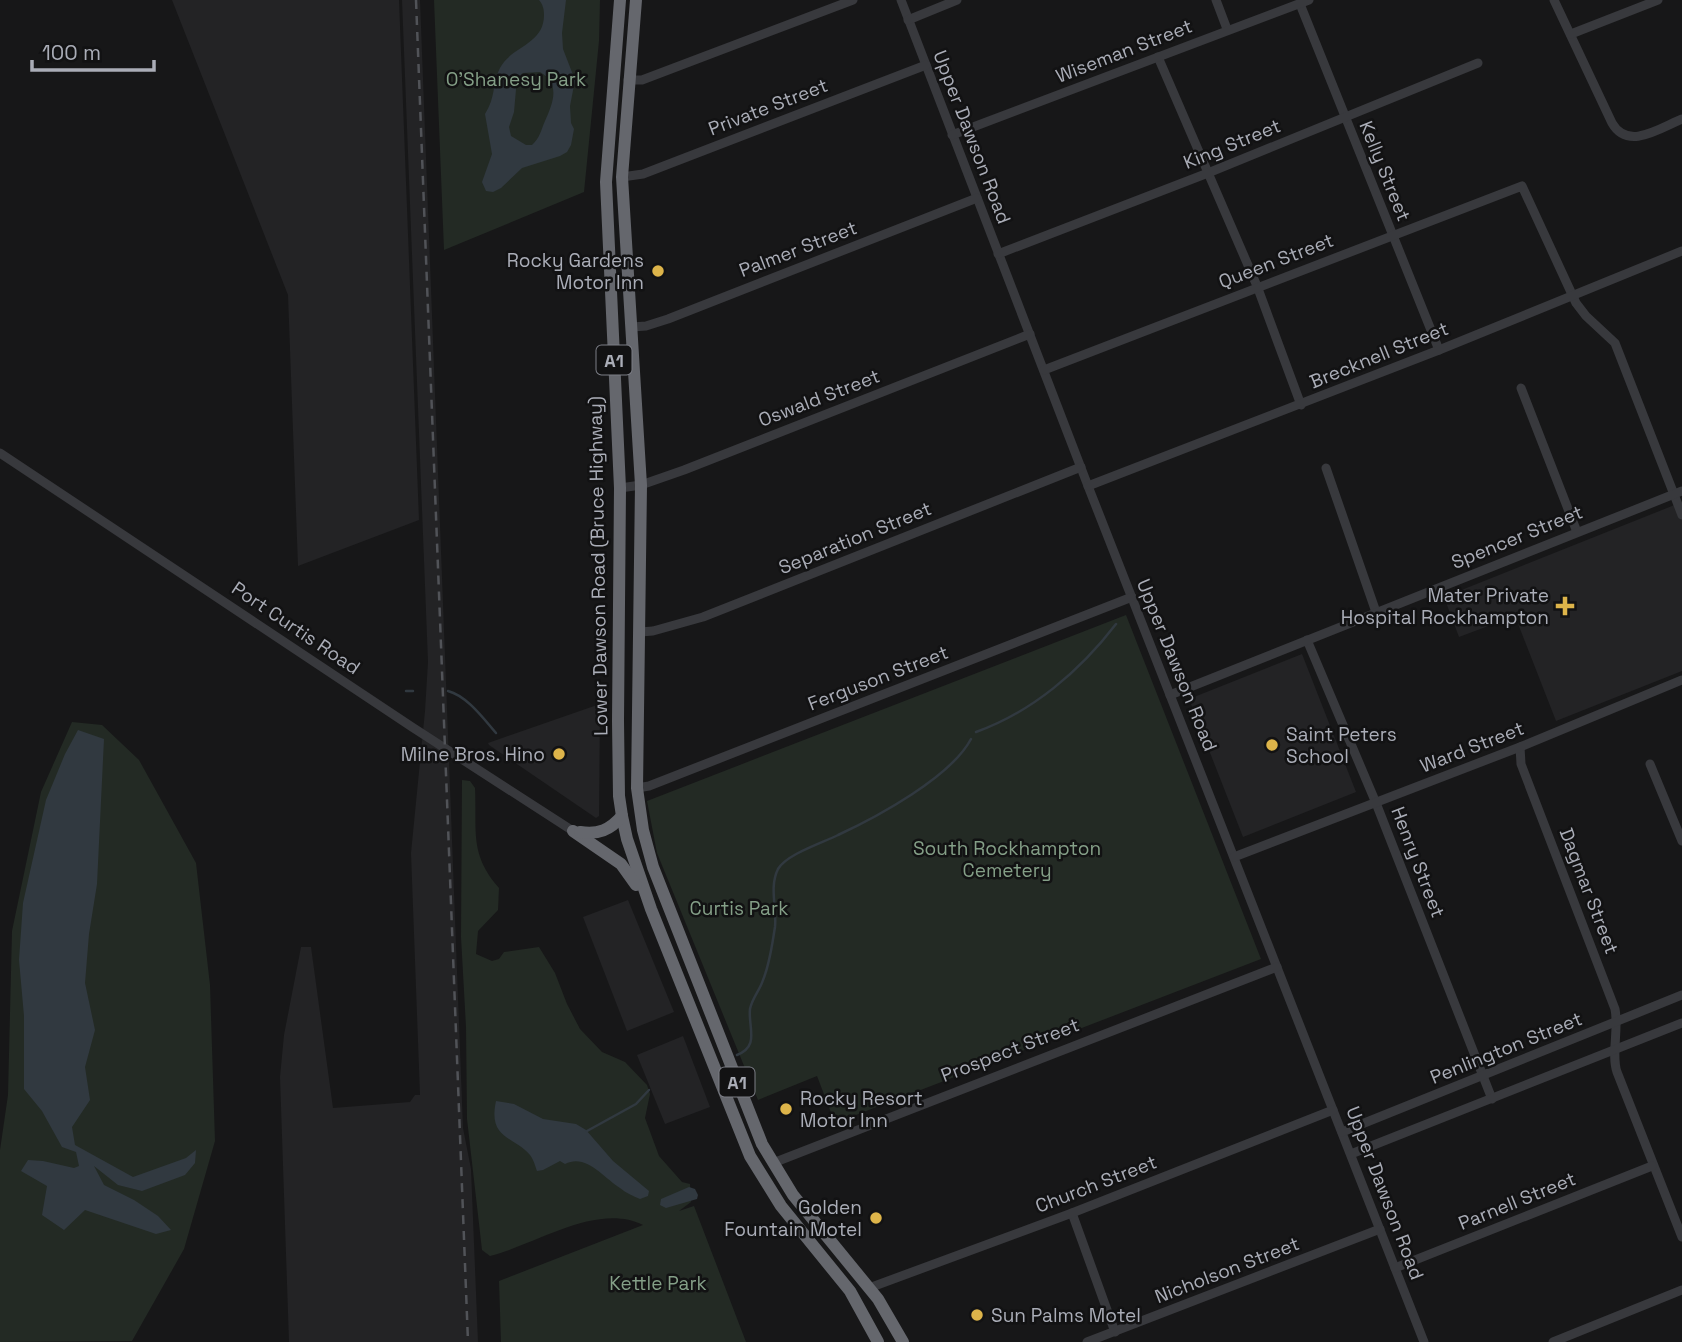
<svg xmlns="http://www.w3.org/2000/svg" width="1682" height="1342" font-family="'Space Grotesk',sans-serif">
	<style>
		.built { fill: #232325 }
		.green { fill: #232a24 }
		.water { fill: #313940; fill-rule: evenodd }
		.lines { fill: none; stroke-linecap: round; stroke-linejoin: round }
		.stream { stroke: #313940; stroke-width: 2.5 }
		.minor { stroke: #38393d; stroke-width: 9 }
		.highway { stroke: #65676d; stroke-width: 12 }
		.rail { stroke: #515358; stroke-width: 2.5; stroke-dasharray: 9 7; stroke-linecap: butt }
		.poi-dot { fill: #ddb44a; stroke: #121213; stroke-width: 2.5 }
		.labels { text-anchor: middle; dominant-baseline: central; stroke-width: 5; stroke-linejoin: round; paint-order: stroke }
		.shield { fill: #121213; stroke: #7c7e86; stroke-width: 2 }
		.shield-label { font-size: 18px; font-weight: bold; fill: #aaadb7 }
		.street-label { font-size: 19px; fill: #aaadb7; stroke: #121213 }
		.park-label { font-size: 19px; fill: #849f87; stroke: #121213 }
		.poi-label { font-size: 19px; fill: #aaadb7; stroke: #121213; text-anchor: end }
	</style>
	<rect width="100%" height="100%" fill="#171718"/>
	<g class="built">
		<polygon points="172,0 399,0 419,520 298,566 288,295"/>
		<polygon points="402,0 420,0 463,1128 471,1169 478,1342 289,1342 280,1077 284,1035 301,947 311,947 333,1108 410,1102 415,1095 420,1095 411,853 425,711 428,662"/>
		<polygon points="1677,504 1682,516 1682,671 1556,721 1515,616 1459,637 1444,597"/>
		<polygon points="1302,654 1356,792 1243,837 1189,699"/>
		<polygon points="600,704 599,816 596,818 489,745 488,743"/>
		<polygon points="628,900 674,1012 627,1031 583,917"/>
		<polygon points="683,1036 710,1107 665,1124 637,1055"/>
	</g>
	<g class="green">
		<polygon points="434,0 600,0 599,41 584,192 444,250"/>
		<polygon points="1126,615 1261,959 835,1123 817,1076 758,1100 657,853 647,801"/>
		<polygon points="72,722 102,725 139,760 196,863 210,985 215,1141 184,1249 132,1341 0,1342 0,1150 8,1095 12,931 41,792"/>
		<path d="M462,780L470,781L475,788C477,831 469,854 499,888L498,910L478,931L476,954L492,961L499,959L504,952L539,947L555,973L567,1004L580,1029L602,1052L625,1062L647,1085L650,1094L645,1118L659,1156L682,1182L690,1184L691,1202L679,1211L694,1206L746,1342H501L499,1281L643,1225C597,1202 535,1245 490,1256L482,1250L467,1119L466,1027L461,937Z"/>
	</g>
	<g class="water">
		<path d="M539,0H566L562,33L563,49L575,80L570,106L571,123L574,129L571,145L567,152L560,156L522,168L501,188L493,192L486,191L482,182L492,154L485,114C496,97 492,84 500,68C511,46 544,45 544,15C544,9 543,5 539,0ZM540,72C561,84 553,103 545,121C541,130 540,138 532,145H526L511,136L509,127L514,112L517,78L523,73Z"/>
		<polygon points="78,730 104,739 97,884 89,934 85,983 95,1030 85,1067 90,1100 72,1127 75,1145 133,1177 186,1158 196,1150 195,1163 185,1175 142,1191 118,1185 94,1166 104,1185 134,1200 158,1216 171,1230 156,1234 85,1210 64,1230 42,1215 47,1186 21,1171 28,1160 43,1161 74,1168 79,1166 76,1152 62,1147 42,1111 24,1089 24,1016 19,960 23,903 46,800 65,754"/>
		<path d="M496,1101L514,1104L543,1119L576,1124L586,1130L613,1161L649,1191L648,1196L640,1199C633,1196 626,1193 620,1188C604,1178 586,1153 565,1164L560,1161L543,1170L537,1171C535,1166 534,1160 530,1155C512,1135 488,1139 496,1101Z"/>
		<polygon points="689,1187 695,1189 698,1195 697,1199 666,1208 660,1205 661,1199"/>
	</g>
	<g class="lines">
		<g class="stream">
			<polyline points="406,691 413,691"/>
			<path d="M448,691C467,696 483,718 496,733"/>
			<path d="M976,732C1032,712 1080,671 1116,624"/>
			<path d="M737,1055C760,1046 748,1028 750,1009C752,998 760,990 763,980C770,963 772,945 775,927C777,908 769,887 778,869C787,854 822,843 838,835C877,817 951,777 971,739"/>
			<polyline points="587,1131 636,1104 649,1090"/>
		</g>
		<g class="minor">
			<polyline points="901,0 1088,486 1424,1342"/>
			<polyline points="1216,0 1227,29"/>
			<path d="M1554,0L1612,123C1628,151 1660,128 1682,119"/>
			<polyline points="1300,4 1439,350"/>
			<polyline points="908,20 957,0"/>
			<polyline points="1571,34 1658,0"/>
			<polyline points="1158,57 1257,286 1301,405"/>
			<polyline points="628,80 642,80 853,0"/>
			<polyline points="952,135 1309,0"/>
			<polyline points="622,177 643,174 926,65"/>
			<polyline points="998,254 1208,173 1478,63"/>
			<polyline points="632,327 646,326 668,319 977,198"/>
			<polyline points="1044,370 1522,186 1576,303 1586,316 1615,343 1682,515"/>
			<polyline points="1521,388 1577,532"/>
			<polyline points="0,453 412,727 573,831"/>
			<polyline points="1326,468 1376,612"/>
			<polyline points="1088,486 1439,350 1682,251"/>
			<polyline points="620,488 641,485 684,470 1030,334"/>
			<polyline points="640,632 653,631 703,617 1081,467"/>
			<polyline points="1307,640 1376,803 1492,1099"/>
			<polyline points="1170,695 1682,491"/>
			<path d="M1520,747L1521,764L1615,1009C1619,1029 1611,1055 1617,1072L1682,1237"/>
			<polyline points="1650,764 1682,841"/>
			<polyline points="637,788 649,786 1132,597"/>
			<polyline points="1234,857 1520,747 1682,680"/>
			<polyline points="1342,1132 1682,995"/>
			<polyline points="1351,1154 1682,1023"/>
			<polyline points="773,1163 1277,967"/>
			<polyline points="1072,1213 1115,1332"/>
			<polyline points="1395,1268 1652,1166"/>
			<polyline points="869,1288 1072,1213 1333,1110"/>
			<polyline points="1087,1342 1380,1229"/>
			<polyline points="1553,1342 1682,1290"/>
		</g>
		<g class="highway">
			<polyline points="620,0 606,182 620,488 618,721 619,796 622,816 627,839 651,909 750,1156 781,1206 850,1291 878,1342"/>
			<polyline points="636,0 622,177 641,485 637,788 643,830 653,867 762,1144 793,1195 878,1299 903,1342"/>
			<polyline points="573,831 621,864 636,885"/>
			<path d="M580,832C598,835 610,830 622,816"/>
		</g>
		<polyline class="rail" points="416,0 468,1342"/>
	</g>
	<g class="poi-dot">
		<circle cx="658" cy="271" r="7"/>
		<path d="M1561.5 595.5h7v7h7v7h-7v7h-7v-7h-7v-7h7z"/>
		<circle cx="1272" cy="745" r="7"/>
		<circle cx="559" cy="754" r="7"/>
		<circle cx="786" cy="1109" r="7"/>
		<circle cx="876" cy="1218" r="7"/>
		<circle cx="977" cy="1315" r="7"/>
	</g>
	<g class="labels">
		<g class="shield">
			<rect x="596.5" y="345.5" width="35" height="29" rx="5"/>
			<rect x="719.5" y="1067.5" width="35" height="29" rx="5"/>
		</g>
		<g class="shield-label">
			<text x="614" y="360">A1</text>
			<text x="737" y="1082">A1</text>
		</g>
		<g class="street-label">
			<text transform="translate(1124 51) rotate(-21)">Wiseman Street</text>
			<text transform="translate(768 107) rotate(-21)">Private Street</text>
			<text transform="translate(972 137) rotate(69)">Upper Dawson Road</text>
			<text transform="translate(1232 144) rotate(-22)">King Street</text>
			<text transform="translate(1385 171) rotate(68)">Kelly Street</text>
			<text transform="translate(798 249) rotate(-21)">Palmer Street</text>
			<text transform="translate(1276 261) rotate(-21)">Queen Street</text>
			<text transform="translate(1379 355) rotate(-22)">Brecknell Street</text>
			<text transform="translate(819 398) rotate(-21)">Oswald Street</text>
			<text transform="translate(1517 537) rotate(-22)">Spencer Street</text>
			<text transform="translate(855 538) rotate(-22)">Separation Street</text>
			<text transform="translate(598 566) rotate(-91)">Lower Dawson Road (Bruce Highway)</text>
			<text transform="translate(296 628) rotate(34)">Port Curtis Road</text>
			<text transform="translate(1177 665) rotate(68)">Upper Dawson Road</text>
			<text transform="translate(878 678) rotate(-21)">Ferguson Street</text>
			<text transform="translate(1472 747) rotate(-21)">Ward Street</text>
			<text transform="translate(1418 862) rotate(69)">Henry Street</text>
			<text transform="translate(1589 891) rotate(69)">Dagmar Street</text>
			<text transform="translate(1506 1048) rotate(-22)">Penlington Street</text>
			<text transform="translate(1010 1050) rotate(-21)">Prospect Street</text>
			<text transform="translate(1096 1184) rotate(-21)">Church Street</text>
			<text transform="translate(1385 1193) rotate(69)">Upper Dawson Road</text>
			<text transform="translate(1517 1201) rotate(-22)">Parnell Street</text>
			<text transform="translate(1227 1270) rotate(-21)">Nicholson Street</text>
		</g>
		<g class="park-label">
			<text x="516" y="79">O'Shanesy Park</text>
			<text x="1007" y="848">South Rockhampton<tspan x="1007" dy="22">Cemetery</tspan></text>
			<text x="739" y="908">Curtis Park</text>
			<text x="658" y="1283">Kettle Park</text>
		</g>
		<g class="poi-label">
			<text x="644" y="260">Rocky Gardens<tspan x="644" dy="22">Motor Inn</tspan></text>
			<text x="1549" y="595">Mater Private<tspan x="1549" dy="22">Hospital Rockhampton</tspan></text>
			<text x="1286" y="734" text-anchor="start">Saint Peters<tspan x="1286" dy="22">School</tspan></text>
			<text x="545" y="754">Milne Bros. Hino</text>
			<text x="800" y="1098" text-anchor="start">Rocky Resort<tspan x="800" dy="22">Motor Inn</tspan></text>
			<text x="862" y="1207">Golden<tspan x="862" dy="22">Fountain Motel</tspan></text>
			<text x="991" y="1315" text-anchor="start">Sun Palms Motel</text>
		</g>
	</g>
	<path d="M32 60v10h122v-10" fill="none" stroke="#aaadb7" stroke-width="3.5"/>
	<text x="42" y="60" font-size="21" fill="#aaadb7" stroke="#121213" stroke-width="5" paint-order="stroke">100 m</text>
</svg>
